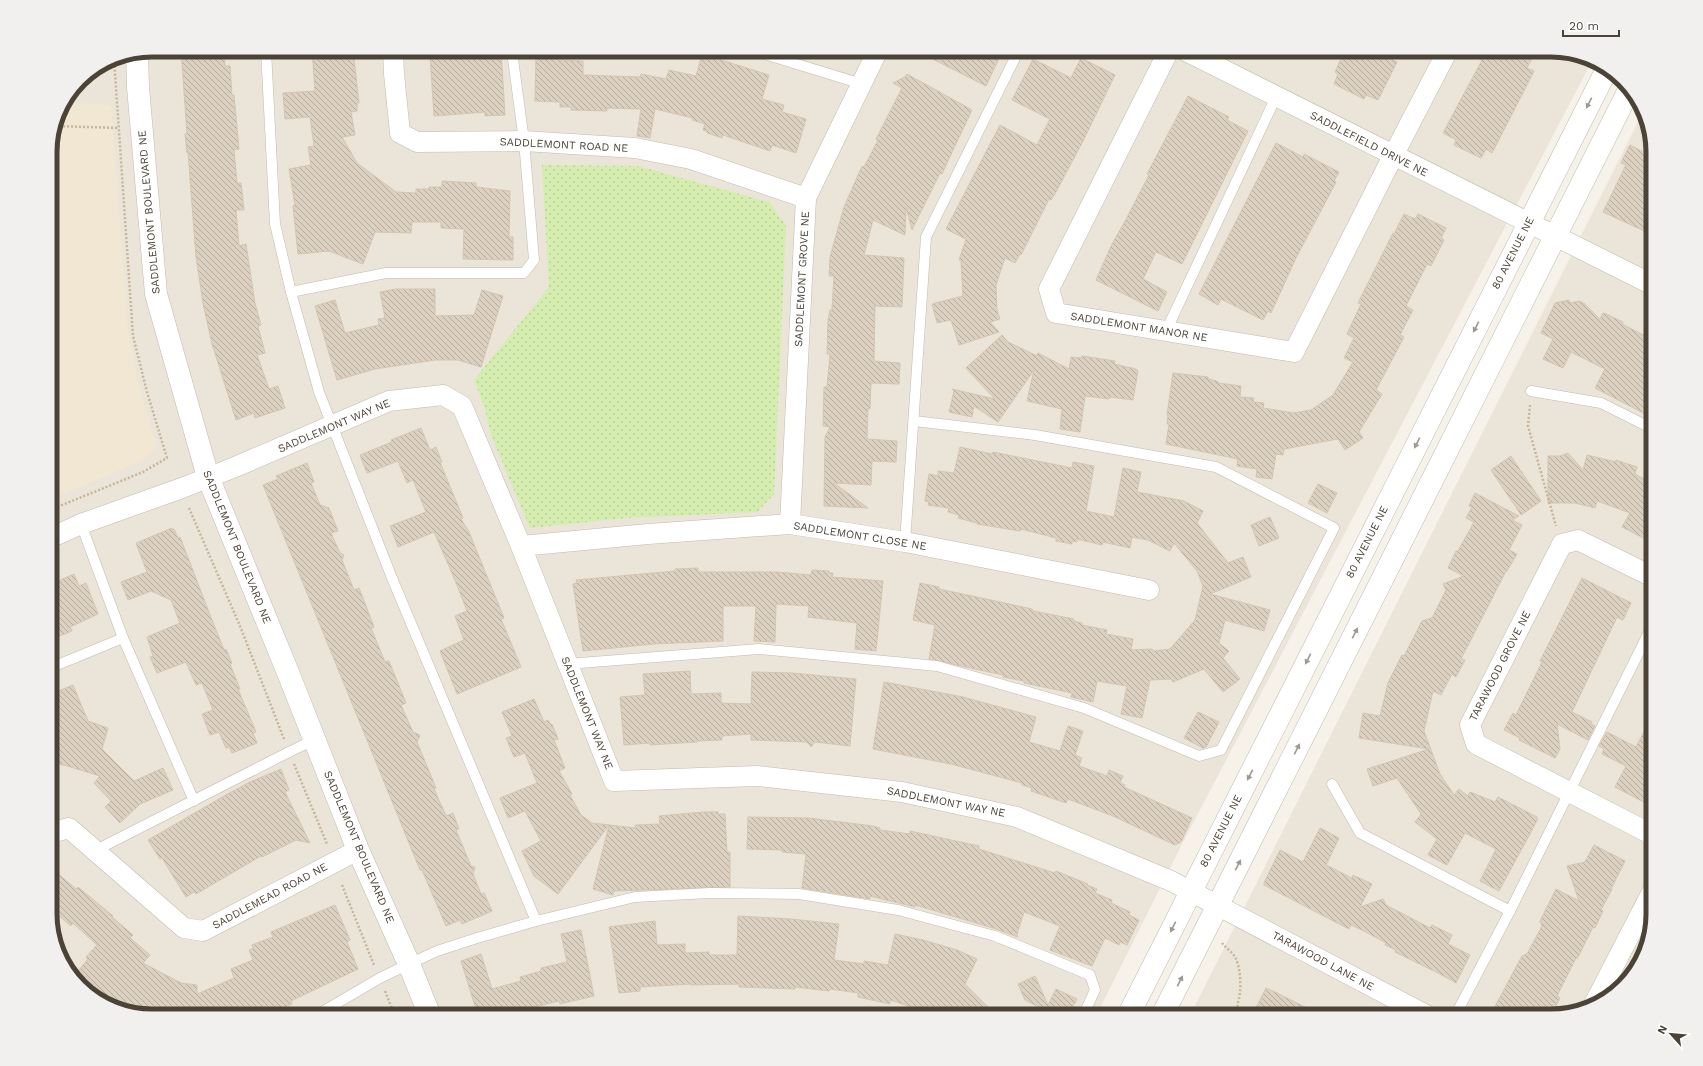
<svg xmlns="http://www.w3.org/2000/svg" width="1703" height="1066" font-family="'Work Sans',sans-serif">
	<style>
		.residential { fill: #ebe4d8 }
		.education { fill: #f1e7d3 }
		.park { fill: url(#park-dots) }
		.building { fill: url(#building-back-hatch); stroke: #d5c5b1 }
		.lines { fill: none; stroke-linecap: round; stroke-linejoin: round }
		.service-casing { stroke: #c3baac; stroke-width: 11 }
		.minor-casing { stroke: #c3baac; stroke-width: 21 }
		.tertiary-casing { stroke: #c3baac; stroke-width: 23 }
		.path { stroke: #c7b59b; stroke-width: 2.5; stroke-dasharray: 2 2; stroke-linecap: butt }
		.service { stroke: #fff; stroke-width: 10 }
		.minor { stroke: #fff; stroke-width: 20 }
		.tertiary { stroke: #fff; stroke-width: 22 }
		.oneway { fill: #9d9891 }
		.labels { text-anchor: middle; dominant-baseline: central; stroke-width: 3; stroke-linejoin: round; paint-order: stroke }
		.street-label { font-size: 11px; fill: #4c4337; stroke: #fff }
		.rim { fill: none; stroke: #4c4337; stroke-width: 5 }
	</style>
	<defs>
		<pattern id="park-dots" width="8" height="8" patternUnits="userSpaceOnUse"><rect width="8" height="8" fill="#d5eeb0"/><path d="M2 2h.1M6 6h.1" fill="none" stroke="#b8cd98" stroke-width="1.8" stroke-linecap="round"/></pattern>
		<pattern id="building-back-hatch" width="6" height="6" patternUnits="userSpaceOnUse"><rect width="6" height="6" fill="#dcd0c1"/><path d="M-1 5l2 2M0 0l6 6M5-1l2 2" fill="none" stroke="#b5aa9e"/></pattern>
	</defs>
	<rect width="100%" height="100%" fill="#f6f2ea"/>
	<g class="residential">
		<polygon points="152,50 1551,50 1592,61 1179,850 1096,1016 152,1016 101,1002 64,965 50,920 50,146 58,113 80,80 113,58"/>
		<polygon points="1643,112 1653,146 1653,914 1639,965 1602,1002 1551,1016 1190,1016"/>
	</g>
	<polygon class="education" points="65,102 111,105 128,331 138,384 157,447 143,460 50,500 50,146 58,113"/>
	<polygon class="park" points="542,165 638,166 769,202 786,225 774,494 757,512 627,518 530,528 492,438 483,403 474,380 549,287"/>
	<g class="building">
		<polygon points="181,50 224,50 225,66 230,66 232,95 234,95 239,149 234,150 237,183 241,183 244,210 236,210 239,246 246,244 255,303 261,325 258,326 265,353 257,355 269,389 278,386 285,408 255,418 254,413 236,420 212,344 203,303 196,257 188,152 187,153 185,134 187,134"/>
		<polygon points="312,50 353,50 359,103 357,103 357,111 351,112 355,135 342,137 357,163 396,192 416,193 416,189 429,189 429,187 442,187 442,181 476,183 476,187 510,191 509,237 513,237 513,260 463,259 464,229 441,228 441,222 412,222 411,233 375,232 363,264 329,251 298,254 293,206 295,205 289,169 311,165 308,147 314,146 310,117 285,119 283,93 315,91"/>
		<polygon points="431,50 501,50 505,115 485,116 485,112 434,116 430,55 432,54"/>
		<polygon points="915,50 1003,50 986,86"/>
		<polygon points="1345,50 1389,50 1385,56 1397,62 1378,100 1366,95 1364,99 1334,84 1338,74 1335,72"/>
		<polygon points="1461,50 1536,50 1527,68 1534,71 1525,89 1492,153 1486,149 1481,158 1454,145 1456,140 1443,133 1482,60"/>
		<polygon points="536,54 557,54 557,60 583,61 583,75 640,77 641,74 666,79 669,70 696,76 702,54 769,75 762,99 784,105 782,112 806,119 796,153 772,145 770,151 723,135 722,138 707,133 707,131 703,130 705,124 692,120 693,118 655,109 650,138 637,136 641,109 607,108 607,111 571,110 571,107 560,107 560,102 535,101"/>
		<polygon points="1081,58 1115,75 1083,141 1056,192 1051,200 1049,199 1021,255 1020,254 1015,263 1005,258 996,285 997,310 1000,319 990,322 999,332 959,345 951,320 937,323 932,304 963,296 961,262 966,263 959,260 966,239 946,229 1000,125 1037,145 1050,119 1012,100 1033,59 1071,78"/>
		<polygon points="907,74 972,110 953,150 942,174 940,173 912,230 906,207 905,235 873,220 864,255 904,258 902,307 875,306 874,361 900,363 899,384 871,383 870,409 868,408 867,439 897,441 896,462 872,461 871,485 834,483 868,508 824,506 825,437 830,427 823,426 824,387 827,387 830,354 827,354 828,320 830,310 832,310 834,276 829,276 830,257 844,207 862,166 864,167 878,140 876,139 902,88 893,83 905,77"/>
		<polygon points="1188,96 1229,117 1227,120 1248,131 1182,264 1156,252 1143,279 1167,292 1158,311 1096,280 1112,244 1124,223 1149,175 1147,174"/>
		<polygon points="1276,143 1303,157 1304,154 1339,172 1334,181 1336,182 1295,260 1271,313 1268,311 1263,320 1221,299 1218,305 1199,294"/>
		<polygon points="1630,145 1653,157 1653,235 1603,212 1626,165 1621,163"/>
		<polygon points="1404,214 1415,219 1418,214 1446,228 1441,238 1444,240 1431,266 1427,264 1406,306 1413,310 1400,335 1404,337 1376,390 1382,394 1359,432 1363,438 1345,450 1338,439 1284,449 1283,455 1276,454 1272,479 1256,477 1257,469 1237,466 1238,459 1166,444 1169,424 1167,424 1168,415 1167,415 1173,373 1208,377 1208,379 1217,381 1218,383 1241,386 1240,397 1254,398 1253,402 1264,403 1263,408 1294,413 1311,410 1333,395 1353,362 1344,358 1354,338 1347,334 1361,304 1358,303 1393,233 1394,234"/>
		<polygon points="396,289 435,289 435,316 474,315 482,290 503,296 481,367 458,360 435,360 375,369 337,380 315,306 335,300 345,333 379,325 378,319 385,318 380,292"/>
		<polygon points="1569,300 1570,303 1579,301 1585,304 1600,319 1603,313 1606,314 1623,322 1622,324 1653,340 1653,369 1643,388 1653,394 1653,418 1595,388 1605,369 1571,352 1563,368 1543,359 1553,339 1541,333 1555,303"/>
		<polygon points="1002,335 1008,342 1037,356 1038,353 1069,369 1071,357 1082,358 1082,356 1115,361 1114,364 1136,369 1138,371 1133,400 1110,397 1109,399 1085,396 1080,432 1060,429 1062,409 1027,401 1034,370 998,422 974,406 972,417 949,412 954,391 952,389 995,399 966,368"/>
		<polygon points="421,428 430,450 436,447 442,462 440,462 463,518 461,519 469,532 491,586 504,618 501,619 521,667 457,694 440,651 464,640 455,616 467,611 455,580 434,532 398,547 390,526 426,512 413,480 407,483 398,461 367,473 360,455 392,442 391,440"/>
		<polygon points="960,447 992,454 993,452 1072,468 1073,462 1094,466 1086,511 1114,517 1123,468 1141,472 1137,492 1184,501 1203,511 1197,523 1228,563 1243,557 1251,577 1210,594 1270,610 1264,631 1225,620 1219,643 1229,651 1223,658 1240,679 1223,692 1204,669 1173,682 1171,679 1150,680 1142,718 1121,714 1127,686 1097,681 1093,702 1071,697 1072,693 1024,683 1024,681 1003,677 1003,675 929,659 935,625 913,620 920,583 939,587 939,589 991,600 1032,609 1033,611 1074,619 1074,621 1082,623 1082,625 1107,630 1106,634 1133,639 1131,650 1152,649 1154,651 1170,649 1195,620 1203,586 1197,571 1174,543 1170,551 1148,540 1132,537 1130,548 1103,542 1102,545 1077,539 1077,542 1072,541 1072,544 1056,541 1056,538 1021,529 1020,531 977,524 977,523 958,518 959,515 948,512 949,508 928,505 929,502 925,501 929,474 938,476 938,471 954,473"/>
		<polygon points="1568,453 1583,470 1587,455 1616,462 1616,460 1637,467 1635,474 1653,484 1653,543 1622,527 1630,513 1597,501 1595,508 1575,503 1548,503 1548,456 1560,456"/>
		<polygon points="1511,456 1541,501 1521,515 1491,470"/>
		<polygon points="307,463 314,482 311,483 320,505 329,508 338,531 331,533 340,553 344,555 342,560 354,590 359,588 374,627 371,628 385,662 389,661 406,703 401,705 413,732 420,735 417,742 436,788 434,789 446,816 453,813 459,829 456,830 471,866 475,867 473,874 481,894 484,893 492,911 462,924 460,920 446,926 422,870 420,870 263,485 278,479 276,476"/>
		<polygon points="1318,484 1337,493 1327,513 1308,503"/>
		<polygon points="1475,493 1519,516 1512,520 1522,525 1509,550 1517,554 1507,571 1506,571 1461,659 1465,660 1456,677 1452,674 1441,695 1433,691 1424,731 1440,774 1454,795 1459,789 1468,796 1470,792 1495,802 1498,797 1537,817 1536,818 1538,819 1499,891 1480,881 1496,849 1465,833 1447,865 1428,855 1437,839 1415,822 1421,814 1397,778 1373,786 1367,769 1429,749 1359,738 1363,713 1380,716 1388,683 1402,655 1404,656 1422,621 1432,618 1446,590 1443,584 1464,576 1448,568 1456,551 1458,551 1474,522 1466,518 1472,507 1469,506"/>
		<polygon points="1270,517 1279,538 1259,546 1251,525"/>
		<polygon points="172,528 172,530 174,529 178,538 180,537 212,620 224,650 226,649 232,663 230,664 240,689 238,689 256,732 253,733 257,743 232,753 229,747 226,748 219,732 210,735 202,714 213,710 202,683 196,685 186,662 157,673 150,657 153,656 147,637 180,623 171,600 151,591 128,600 121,582 147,572 136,543"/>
		<polygon points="698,568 698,572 776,572 811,575 812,570 829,571 829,573 833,573 832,577 883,581 876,651 855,649 857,623 808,617 809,606 776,604 775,642 754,641 756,606 723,606 723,641 654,644 583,651 573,584 577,583 576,580 675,571 675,569"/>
		<polygon points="74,574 79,586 86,583 98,614 70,627 72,631 50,640 50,586 57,583 56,582"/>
		<polygon points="1582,578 1631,603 1623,620 1617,617 1572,712 1592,722 1591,724 1595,726 1588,740 1557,724 1560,749 1555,758 1519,740 1520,738 1504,730 1513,713 1516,715 1542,662 1540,661"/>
		<polygon points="690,671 691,694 721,693 721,703 751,704 752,672 792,673 856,679 850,746 815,742 811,747 807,742 751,740 751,734 722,736 722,740 697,741 697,742 650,745 650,743 624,745 620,697 645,695 643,674"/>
		<polygon points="884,682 963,697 1036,717 1029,742 1060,751 1068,726 1083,731 1075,755 1082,758 1079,766 1107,776 1109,770 1123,776 1120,783 1125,785 1124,787 1192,818 1181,842 1175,845 1113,816 1068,799 1066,803 1031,791 1032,788 1022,785 1022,783 951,764 873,749"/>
		<polygon points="73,685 88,721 108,728 102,749 134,781 163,768 173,790 140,804 120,823 105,807 111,801 94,783 100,776 64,765 50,763 51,717 61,718 51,694"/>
		<polygon points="534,699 544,722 548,720 550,724 552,724 558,739 554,740 565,768 559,771 572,794 570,795 581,815 592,823 636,828 635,825 660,824 659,816 703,812 718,812 718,814 725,814 727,852 730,852 730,887 614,891 613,895 593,889 609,825 558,894 534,876 522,851 541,841 525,811 508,818 500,798 537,783 525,753 514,757 506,738 512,736 502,712"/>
		<polygon points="1198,712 1219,722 1206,747 1203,748 1184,738"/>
		<polygon points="1653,714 1653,807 1615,787 1626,766 1602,754 1604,749 1599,746 1607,732 1636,747"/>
		<polygon points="281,769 289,790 285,792 310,843 296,840 262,857 261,856 196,894 194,892 186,897 162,858 160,859 148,840 224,796 250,782"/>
		<polygon points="748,817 809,818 873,826 880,828 880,830 910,834 910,831 979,846 979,849 1055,873 1056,871 1088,884 1087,885 1097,889 1095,893 1112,900 1111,903 1130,912 1129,915 1139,920 1127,945 1120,942 1119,945 1105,938 1092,966 1050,950 1060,926 1024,912 1017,934 1018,937 993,928 915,905 915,907 870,896 870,899 802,888 806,854 782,852 782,850 747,849"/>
		<polygon points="1320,828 1339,838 1326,865 1352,878 1353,875 1372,884 1360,907 1383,899 1386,905 1430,928 1432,925 1452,935 1448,944 1470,955 1456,983 1438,973 1395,952 1396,950 1385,945 1386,943 1364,931 1351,925 1349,929 1264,885 1264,883 1280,850 1303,862"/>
		<polygon points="1594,845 1625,861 1611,889 1612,889 1601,910 1603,911 1595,928 1593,927 1577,959 1576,958 1557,996 1560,998 1551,1016 1500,1016 1492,1012 1522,956 1527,954 1542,926 1540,921 1556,889 1579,901 1567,866 1585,862"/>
		<polygon points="50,867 76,889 78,887 113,916 112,917 133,935 130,938 150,955 143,963 181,983 197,985 197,994 234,978 231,969 253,960 249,950 253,948 252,945 273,937 271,932 335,905 350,940 347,942 358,969 291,1001 292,1004 263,1016 249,1016 245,1007 222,1016 152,1016 101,1002 74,976 88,959 86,957 97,945 73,923 71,926 50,908"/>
		<polygon points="738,916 791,919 839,924 834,960 864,964 864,961 888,965 895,934 923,940 957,950 977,959 965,984 997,1016 953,1016 929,1005 927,1012 890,1000 890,1004 858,997 858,993 830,989 829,991 795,987 795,989 739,987 739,984 691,985 691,984 640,987 640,991 619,993 609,927 655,921 657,945 685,944 685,953 709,952 709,955 737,955"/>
		<polygon points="581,930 594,996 560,1004 559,1001 522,1010 523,1016 478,1016 461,961 481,954 492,989 521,981 520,977 541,971 541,968 567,962 561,934"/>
		<polygon points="1035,976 1048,1005 1056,989 1077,999 1068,1016 1056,1016 1025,1000 1018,984"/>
		<polygon points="1266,988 1275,992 1323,1016 1252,1016"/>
	</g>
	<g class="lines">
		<g class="service-casing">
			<g id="service">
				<polyline points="266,50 275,224 291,292 319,392 392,578 536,921"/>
				<polyline points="751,50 862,84"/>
				<polyline points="291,292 386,273 524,273 534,260 524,141 513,59 514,50"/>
				<polyline points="1166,331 1276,97"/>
				<polyline points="1531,391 1601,403 1653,429"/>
				<polyline points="81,524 123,638 194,801"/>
				<polyline points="905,542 926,237 1019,50"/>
				<polyline points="567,664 759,649 937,666 1084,708 1199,756 1221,750 1334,528 1216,467 1035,435 914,421"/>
				<polyline points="50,668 123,638"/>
				<polyline points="1332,784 1360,833 1510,911"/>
				<polyline points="96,850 289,752 314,740"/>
				<polyline points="315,1016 380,978 409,964 437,951 477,938 536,921 635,897 709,893 799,894 898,910 995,936 1090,975 1095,990 1083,1016"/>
				<polyline points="1455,1016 1510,911 1653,624"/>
			</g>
		</g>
		<g class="minor-casing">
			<g id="minor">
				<polyline points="393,50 394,74 400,133 417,142 524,141 635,148 691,159 806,198"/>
				<polyline points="1169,50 1049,289 1056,313 1294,352 1393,156 1448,50"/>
				<polyline points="1184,50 1653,285"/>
				<polyline points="790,524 806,198 878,50"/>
				<polyline points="50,538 81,524 182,488 235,467 389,401 443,395 462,406 521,546 614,781 757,776 902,792 1017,817 1171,881 1428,1016"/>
				<polyline points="521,546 648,534 790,524 905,542 1149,590"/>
				<polyline points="1653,577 1578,540 1562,544 1470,725 1476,744 1653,835"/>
				<polyline points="50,833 69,828 184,928 203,931 358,850"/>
				<polyline points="1594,1004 1653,890"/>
			</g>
		</g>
		<g class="tertiary-casing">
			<g id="tertiary">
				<polyline points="137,53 138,87 156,294 208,477 289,675 358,850 409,964 430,1016"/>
				<polyline points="1128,1016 1607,69"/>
				<polyline points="1162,1016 1629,90"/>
			</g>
		</g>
		<g class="path">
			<polyline points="55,126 119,128"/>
			<polyline points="1530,405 1528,426 1556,526"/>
			<polyline points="189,508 240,626 284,739"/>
			<polyline points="50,510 143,472 167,458 147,392 133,336 114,58"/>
			<polyline points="294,764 327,844"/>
			<polyline points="342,885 374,965"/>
			<path d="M1222,943C1226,948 1232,952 1235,957C1240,966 1241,982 1240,992C1239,1004 1235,1003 1240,1016"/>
			<polyline points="385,991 395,1016"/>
		</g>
		<use href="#service" class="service"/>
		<use href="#minor" class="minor"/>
		<use href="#tertiary" class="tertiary"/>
	</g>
	<defs><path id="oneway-solid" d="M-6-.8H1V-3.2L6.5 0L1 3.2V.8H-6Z"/></defs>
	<g class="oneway">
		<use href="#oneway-solid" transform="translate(1589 103) rotate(117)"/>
		<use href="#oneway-solid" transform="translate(1476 327) rotate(117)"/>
		<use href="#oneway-solid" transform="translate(1417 443) rotate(117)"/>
		<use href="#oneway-solid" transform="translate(1355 633) rotate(-63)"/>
		<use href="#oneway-solid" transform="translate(1308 659) rotate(117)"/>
		<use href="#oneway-solid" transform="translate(1297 749) rotate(-63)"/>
		<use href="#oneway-solid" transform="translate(1250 775) rotate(117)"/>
		<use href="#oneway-solid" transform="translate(1238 865) rotate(-63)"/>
		<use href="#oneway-solid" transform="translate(1173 927) rotate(117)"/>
		<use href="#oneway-solid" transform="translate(1180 981) rotate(-63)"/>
	</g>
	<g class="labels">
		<g class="street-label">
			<text transform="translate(1369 144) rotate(27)">SADDLEFIELD DRIVE NE</text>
			<text transform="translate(564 145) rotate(3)">SADDLEMONT ROAD NE</text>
			<text transform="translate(149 212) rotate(-95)">SADDLEMONT BOULEVARD NE</text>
			<text transform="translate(1513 253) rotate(-63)">80 AVENUE NE</text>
			<text transform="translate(802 279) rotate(-87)">SADDLEMONT GROVE NE</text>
			<text transform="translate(1139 327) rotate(9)">SADDLEMONT MANOR NE</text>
			<text transform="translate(334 426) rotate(-23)">SADDLEMONT WAY NE</text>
			<text transform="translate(860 536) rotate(9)">SADDLEMONT CLOSE NE</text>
			<text transform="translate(1367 542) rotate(-63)">80 AVENUE NE</text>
			<text transform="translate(237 547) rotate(68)">SADDLEMONT BOULEVARD NE</text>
			<text transform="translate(1500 666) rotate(-63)">TARAWOOD GROVE NE</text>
			<text transform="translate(587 713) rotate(68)">SADDLEMONT WAY NE</text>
			<text transform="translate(946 802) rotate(11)">SADDLEMONT WAY NE</text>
			<text transform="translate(1221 831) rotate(-63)">80 AVENUE NE</text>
			<text transform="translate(359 847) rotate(67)">SADDLEMONT BOULEVARD NE</text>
			<text transform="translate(270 896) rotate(-28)">SADDLEMEAD ROAD NE</text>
			<text transform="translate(1323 961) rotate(28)">TARAWOOD LANE NE</text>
		</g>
	</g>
	<path d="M0 0H1703V1066H0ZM152 57H1551A95 95 0 0 1 1646 152V914A95 95 0 0 1 1551 1009H152A95 95 0 0 1 57 914V152A95 95 0 0 1 152 57Z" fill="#f1f0ef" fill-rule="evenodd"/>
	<path class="rim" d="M152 57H1551A95 95 0 0 1 1646 152V914A95 95 0 0 1 1551 1009H152A95 95 0 0 1 57 914V152A95 95 0 0 1 152 57Z"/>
	<g transform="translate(1671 1034) rotate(297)" stroke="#ffffff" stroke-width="3" paint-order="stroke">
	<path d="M0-3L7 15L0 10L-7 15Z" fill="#4c4337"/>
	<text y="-6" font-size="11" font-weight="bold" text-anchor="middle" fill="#4c4337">N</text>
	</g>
	<path d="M1563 30v6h56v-6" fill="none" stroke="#4c4337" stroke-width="2"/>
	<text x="1569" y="30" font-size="12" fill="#4c4337" stroke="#ffffff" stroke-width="3" paint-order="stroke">20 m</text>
</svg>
